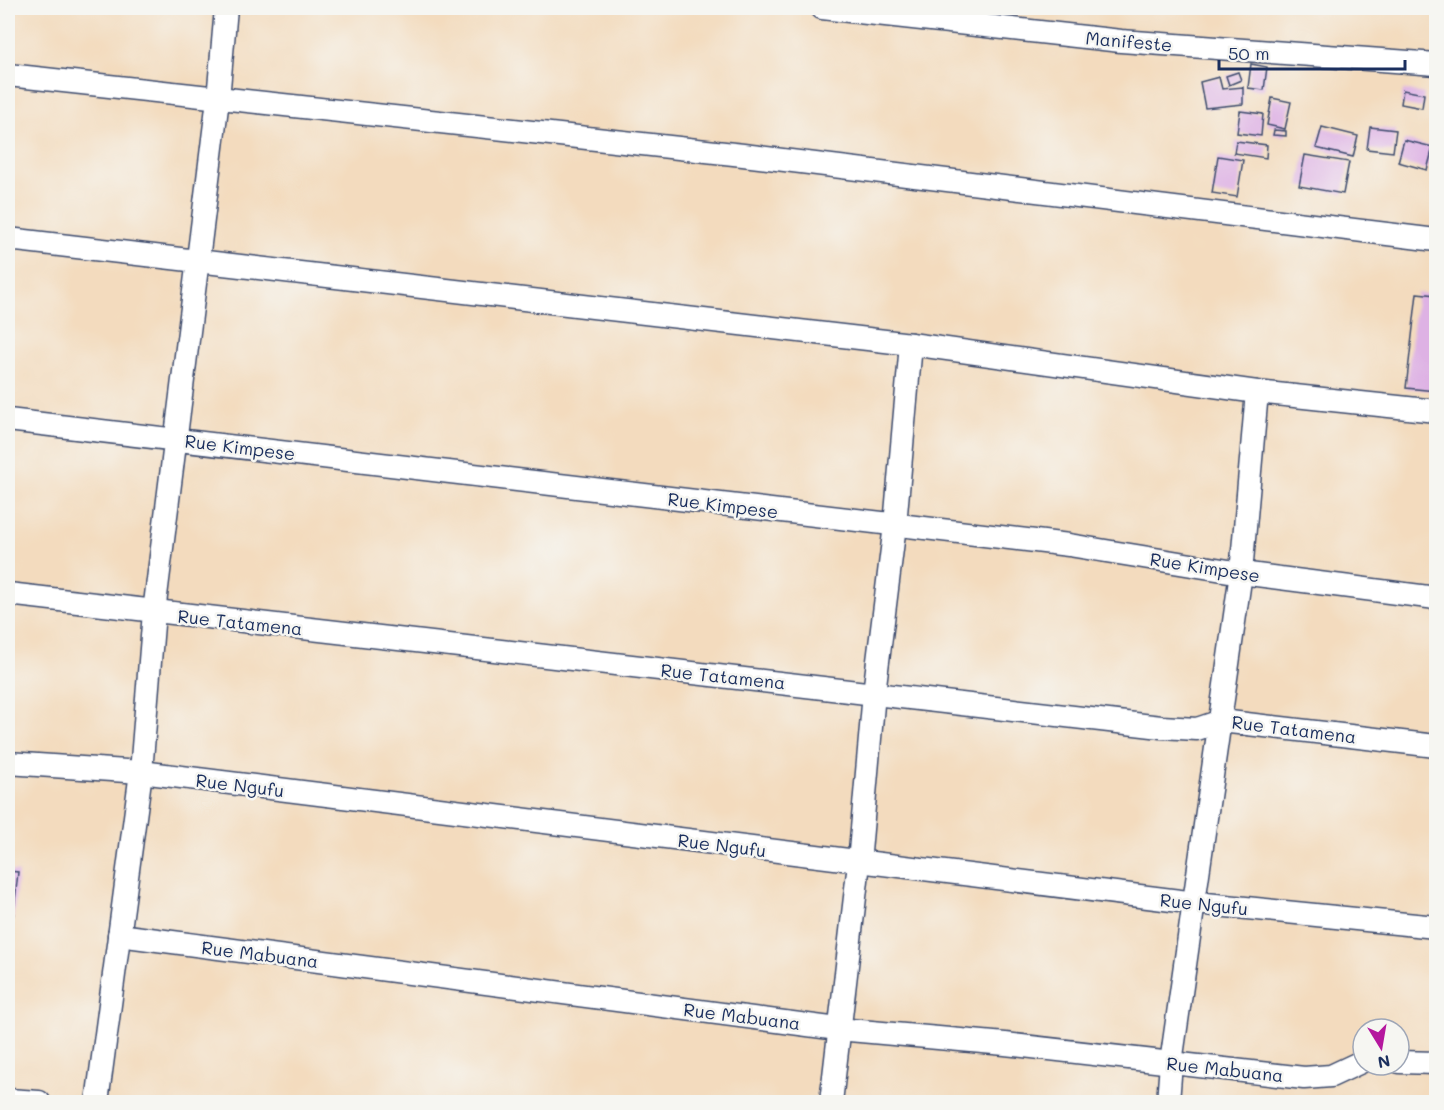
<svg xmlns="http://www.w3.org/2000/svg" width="1444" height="1110" font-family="Mali,sans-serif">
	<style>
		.building { fill: #deb2e4 }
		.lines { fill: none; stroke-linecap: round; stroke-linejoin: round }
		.street-casing { stroke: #3b496c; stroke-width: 25 }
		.street { stroke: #fff; stroke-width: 22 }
		.labels { text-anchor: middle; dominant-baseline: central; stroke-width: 5; stroke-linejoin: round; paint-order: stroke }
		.street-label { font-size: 18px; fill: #1b2f5e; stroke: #f6f6f2 }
	</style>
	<rect width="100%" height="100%" fill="#f6f6f2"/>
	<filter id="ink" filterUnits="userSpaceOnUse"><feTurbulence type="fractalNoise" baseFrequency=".0167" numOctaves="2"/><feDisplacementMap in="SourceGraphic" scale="12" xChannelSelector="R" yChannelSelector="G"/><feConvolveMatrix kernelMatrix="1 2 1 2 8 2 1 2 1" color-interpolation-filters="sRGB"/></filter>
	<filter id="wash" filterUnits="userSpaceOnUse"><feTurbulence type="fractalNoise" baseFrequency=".008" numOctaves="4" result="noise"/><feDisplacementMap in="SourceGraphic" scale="24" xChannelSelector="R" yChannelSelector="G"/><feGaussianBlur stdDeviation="1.35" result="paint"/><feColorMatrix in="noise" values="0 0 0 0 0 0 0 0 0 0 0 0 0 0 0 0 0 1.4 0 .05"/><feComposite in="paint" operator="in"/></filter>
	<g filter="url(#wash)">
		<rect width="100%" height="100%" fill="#f3dbbe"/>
		<g id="blocks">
			<g class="building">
				<polygon points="1251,64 1267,67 1264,90 1248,88"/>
				<polygon points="1238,72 1241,80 1229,85 1226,76"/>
				<polygon points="1219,77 1222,89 1243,87 1243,104 1205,108 1200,82"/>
				<polygon points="1403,90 1424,94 1422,108 1401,104"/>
				<polygon points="1272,98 1291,102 1285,129 1267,125"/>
				<polygon points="1240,111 1263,114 1261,136 1237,133"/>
				<polygon points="1322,127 1358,136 1353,157 1316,148"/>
				<polygon points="1370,127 1396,130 1393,152 1367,149"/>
				<polygon points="1274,130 1286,131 1286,136 1273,135"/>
				<polygon points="1404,140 1433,147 1427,170 1398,162"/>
				<polygon points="1236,141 1267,145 1266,158 1234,153"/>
				<polygon points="1305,155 1349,162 1343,194 1299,186"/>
				<polygon points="1218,156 1243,160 1237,197 1212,193"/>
				<polygon points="1417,293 1436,295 1436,391 1406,388"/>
				<polygon points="8,871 18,872 13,919 8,919"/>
			</g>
		</g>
	</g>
	<g filter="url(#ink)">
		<use href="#blocks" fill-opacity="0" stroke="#3b496c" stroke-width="1.5"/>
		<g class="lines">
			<g class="street-casing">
				<g id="street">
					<polyline points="822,8 1121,41 1436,64"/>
					<polyline points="8,75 743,155 1436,240"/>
					<polyline points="8,239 911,344 1257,392 1436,411"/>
					<polyline points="8,420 1069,545 1241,573 1436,598"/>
					<polyline points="8,594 1161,727 1197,729 1221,721 1436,746"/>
					<polyline points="8,763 141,772 1196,903 1436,927"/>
					<polyline points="119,935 838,1029 1005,1044 1304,1078 1331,1076 1363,1061"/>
					<polyline points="1399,1062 1436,1063"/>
					<polyline points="8,1100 39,1102"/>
					<polyline points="97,1102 141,772 154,612 218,99 226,8"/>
					<polyline points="831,1102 859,863 874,693 895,525 911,344"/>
					<polyline points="1168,1102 1171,1063 1241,573 1257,392"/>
				</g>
			</g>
			<use href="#street" class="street"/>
		</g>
	</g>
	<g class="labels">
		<g class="street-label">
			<text transform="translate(1129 41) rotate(5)">Manifeste</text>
			<text transform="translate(240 447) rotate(7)">Rue Kimpese</text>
			<text transform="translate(723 505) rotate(7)">Rue Kimpese</text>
			<text transform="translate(1205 567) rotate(9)">Rue Kimpese</text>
			<text transform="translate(240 622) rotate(6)">Rue Tatamena</text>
			<text transform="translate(723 676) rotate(6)">Rue Tatamena</text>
			<text transform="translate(1294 729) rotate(7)">Rue Tatamena</text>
			<text transform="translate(240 785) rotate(7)">Rue Ngufu</text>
			<text transform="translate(722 845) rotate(7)">Rue Ngufu</text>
			<text transform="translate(1204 904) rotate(6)">Rue Ngufu</text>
			<text transform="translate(260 954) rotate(7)">Rue Mabuana</text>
			<text transform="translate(742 1016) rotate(7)">Rue Mabuana</text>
			<text transform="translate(1225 1069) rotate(6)">Rue Mabuana</text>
		</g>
	</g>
	<rect width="1444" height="1110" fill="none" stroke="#f6f6f2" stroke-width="30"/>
	<g transform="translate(1381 1047) rotate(169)"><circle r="28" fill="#f6f6f2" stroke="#9ea6b7" stroke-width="1.5"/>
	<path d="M0-4.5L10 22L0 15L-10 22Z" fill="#b5179e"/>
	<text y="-9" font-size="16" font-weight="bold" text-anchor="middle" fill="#1b2f5e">N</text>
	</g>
	<path d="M1219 60v9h186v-9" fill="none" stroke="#1b2f5e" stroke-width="3"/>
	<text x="1228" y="60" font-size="18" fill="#1b2f5e" stroke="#f6f6f2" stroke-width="4.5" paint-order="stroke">50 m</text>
</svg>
